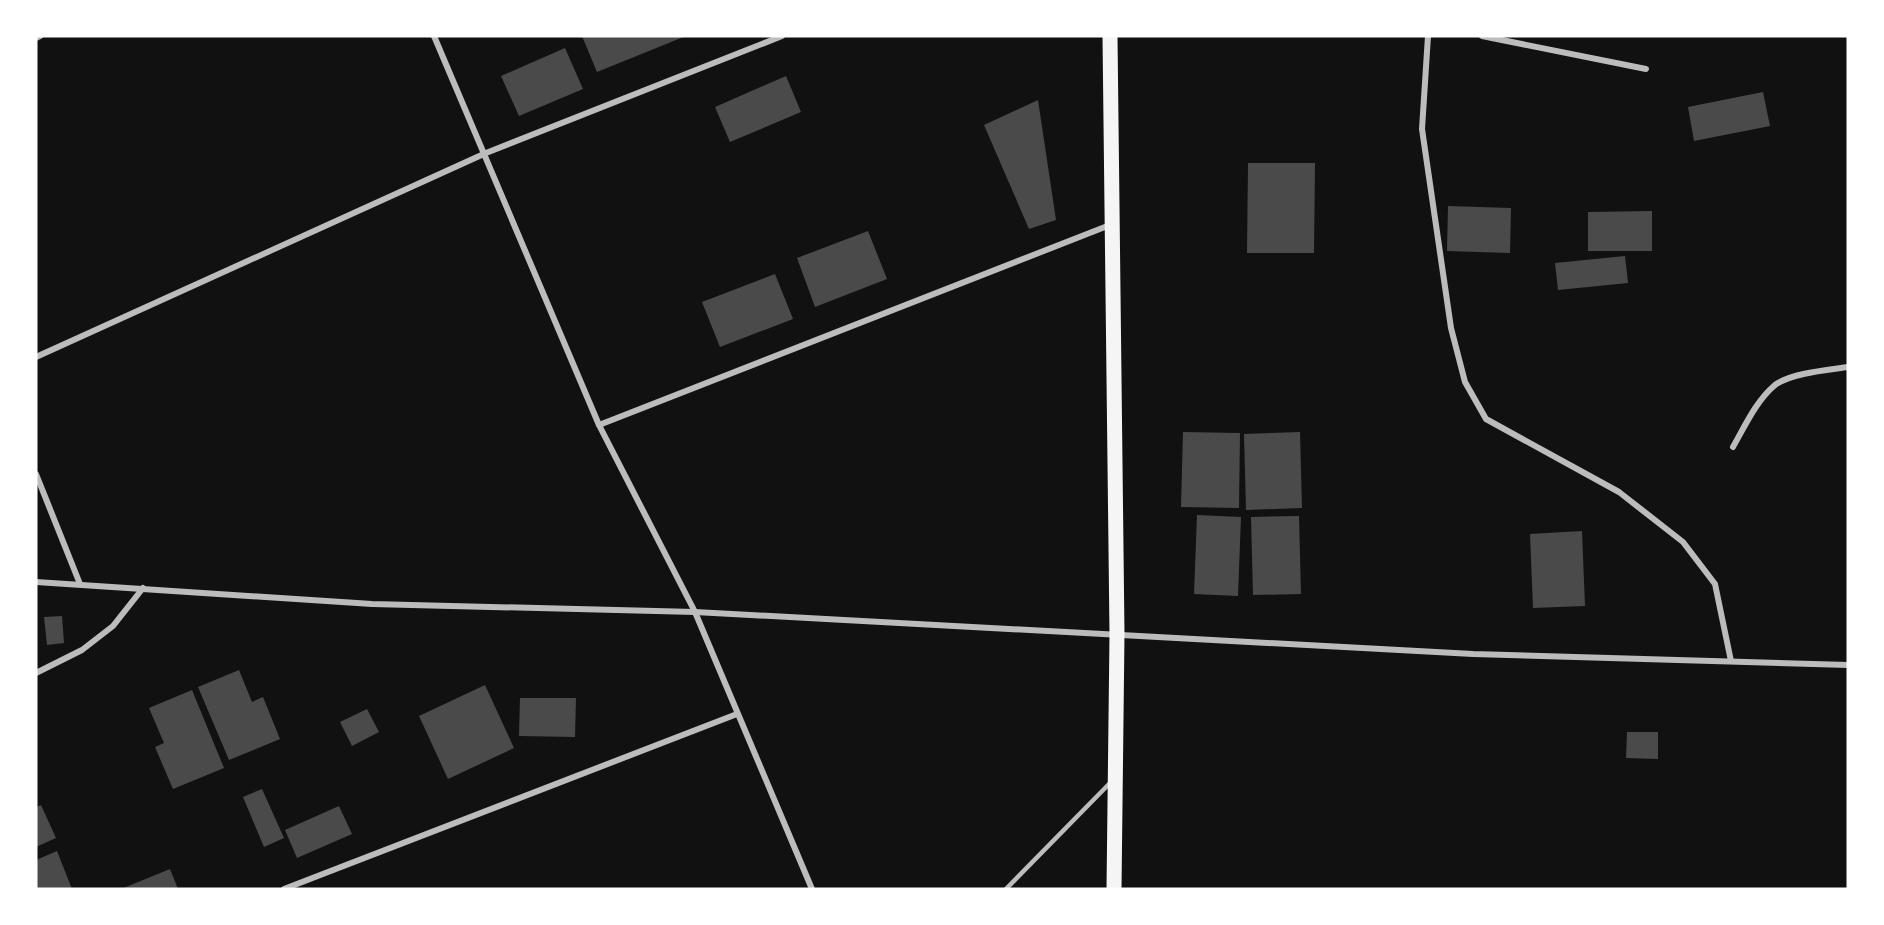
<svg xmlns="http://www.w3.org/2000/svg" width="1884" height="925" font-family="'Work Sans',sans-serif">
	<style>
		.building { fill: #4a4a4a }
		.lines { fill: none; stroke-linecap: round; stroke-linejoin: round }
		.service { stroke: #bcbcbc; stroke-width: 4.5 }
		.minor { stroke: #bcbcbc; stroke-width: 6 }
		.primary { stroke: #f5f5f5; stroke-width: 15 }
	</style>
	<rect width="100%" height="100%" fill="#111"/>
	<g class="building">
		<polygon points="582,36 686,36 597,72"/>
		<polygon points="565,48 583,89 519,116 501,76"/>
		<polygon points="786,76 801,112 730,142 715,107"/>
		<polygon points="1763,92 1770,126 1694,141 1688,107"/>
		<polygon points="1038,100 1056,220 1029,229 984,125"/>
		<polygon points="1248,163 1315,163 1314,253 1247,253"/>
		<polygon points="1448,206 1511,208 1510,253 1447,251"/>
		<polygon points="1652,211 1652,251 1588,251 1588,212"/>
		<polygon points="868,231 887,279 815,307 797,258"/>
		<polygon points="1625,256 1628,283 1558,290 1555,263"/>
		<polygon points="775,274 793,319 720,347 702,302"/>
		<polygon points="1183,432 1240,433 1239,508 1181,507"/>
		<polygon points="1300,432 1302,508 1246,510 1244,434"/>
		<polygon points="1197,515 1241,517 1238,596 1194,594"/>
		<polygon points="1299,516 1301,594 1253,595 1251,517"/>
		<polygon points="1582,531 1585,606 1533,608 1530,534"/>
		<polygon points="62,616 64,643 47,645 44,617"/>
		<polygon points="239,670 252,702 263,697 280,739 229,760 198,687"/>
		<polygon points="485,685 514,748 448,779 419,716"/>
		<polygon points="192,690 224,768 173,789 155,747 164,743 149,708"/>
		<polygon points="520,698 576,698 575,737 519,736"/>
		<polygon points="367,709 379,732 352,746 340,722"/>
		<polygon points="1627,732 1658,732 1658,759 1626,758"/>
		<polygon points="262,789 284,838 264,847 243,797"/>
		<polygon points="41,805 56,838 36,847 36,807"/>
		<polygon points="339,806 352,834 297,858 285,830"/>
		<polygon points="57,851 72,889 36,889 36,860"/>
		<polygon points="170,869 178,889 121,889"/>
	</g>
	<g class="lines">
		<polyline class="service" points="1006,889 1111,782"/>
		<g class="minor">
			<polyline points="434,36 599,425 695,612 812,889"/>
			<polyline points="1428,36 1422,129 1451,328 1465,382 1486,419 1619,492 1683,542 1715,584 1731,661"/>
			<polyline points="1482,36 1646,69"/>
			<polyline points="36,38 40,36"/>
			<polyline points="36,357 486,153 782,36"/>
			<polyline points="599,425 1110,225"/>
			<path d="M1733,447C1745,426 1756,401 1775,385C1791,373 1828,370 1848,367"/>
			<polyline points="36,474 80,584"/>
			<polyline points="36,582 372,604 695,612 1473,654 1848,665"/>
			<polyline points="36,673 82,650 113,626 143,588"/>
			<polyline points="284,889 737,714"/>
		</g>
		<polyline class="primary" points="1110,36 1117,634 1114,889"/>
	</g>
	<rect width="1884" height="925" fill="none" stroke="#ffffff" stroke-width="75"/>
</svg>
